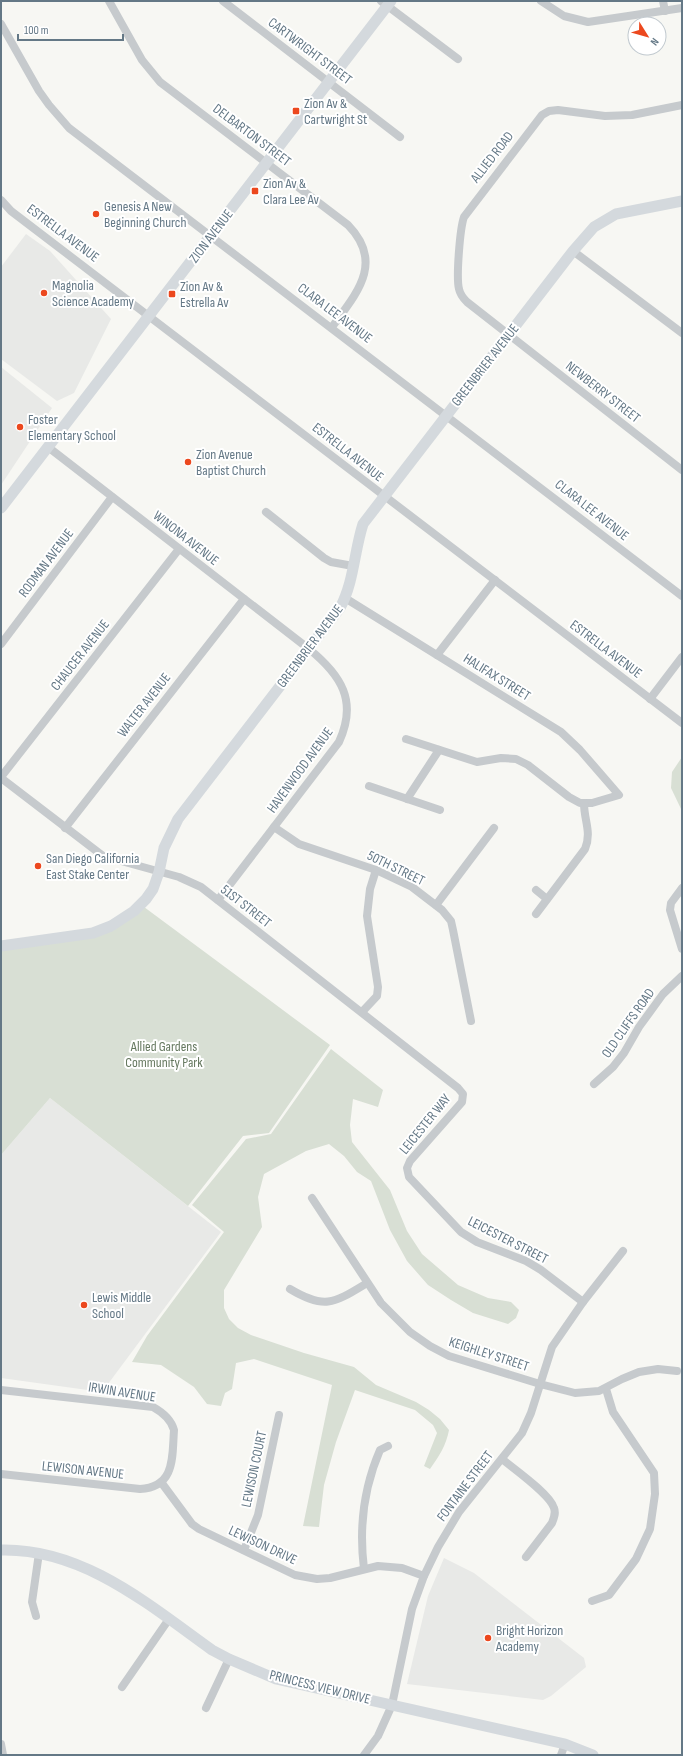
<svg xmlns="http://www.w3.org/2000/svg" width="683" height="1756" font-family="'Sofia Sans Condensed',sans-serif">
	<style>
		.built { fill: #e8e9e7 }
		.green { fill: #d8dfd4 }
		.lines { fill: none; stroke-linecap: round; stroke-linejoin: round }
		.street { stroke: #c6cacd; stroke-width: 8 }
		.secondary { stroke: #d4d9dd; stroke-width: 11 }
		.poi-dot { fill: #ec481e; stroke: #fff; stroke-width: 1.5 }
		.labels { text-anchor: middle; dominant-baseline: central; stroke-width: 4; stroke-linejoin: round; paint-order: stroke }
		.street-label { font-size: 14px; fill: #647886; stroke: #fff }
		.poi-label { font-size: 14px; fill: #647886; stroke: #fff; text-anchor: start }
		.park-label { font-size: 14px; fill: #65785f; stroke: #fff }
	</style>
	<rect width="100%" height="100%" fill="#f7f7f3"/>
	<g class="built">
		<polygon points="26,234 50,251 111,319 74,393 57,401 1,359 1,267"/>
		<polygon points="1,367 52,408 1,485"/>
		<polygon points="50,1098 221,1232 102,1392 1,1378 1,1155"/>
		<polygon points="444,1558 474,1573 584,1658 586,1667 551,1696 543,1700 407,1684 428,1596"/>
	</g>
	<g class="green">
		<polygon points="682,757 682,811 671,788 672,772"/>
		<polygon points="140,904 330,1045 269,1133 243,1136 188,1206 50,1098 1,1155 1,946 86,934"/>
		<path d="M331,1049L383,1090L378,1107L353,1099L350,1125L352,1142L390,1190L407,1231L422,1254L458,1285L488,1298L511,1302L519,1310L516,1318L508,1324L473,1313L451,1300L428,1285L407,1261L390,1230L371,1181L357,1172L344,1156L329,1144L306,1151L264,1174L258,1197L262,1227L224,1290V1308L229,1319L238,1328L251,1335L304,1353L354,1367L376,1385L416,1402L429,1410L440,1419L449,1430C446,1446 439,1456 430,1469L424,1466L437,1433L433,1425L415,1410L355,1390L336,1442L324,1485L319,1527L303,1526L332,1385L254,1359L236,1363L232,1389L225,1393L221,1406L207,1404L194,1387L161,1365L132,1362L147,1336L224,1232L192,1205L246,1139L271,1134Z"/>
	</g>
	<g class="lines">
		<g class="street">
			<path d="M109,1L142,60L160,82L348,225C385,263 356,294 332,327"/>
			<polyline points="223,1 400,137"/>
			<polyline points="381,1 458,59"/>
			<polyline points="541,1 564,16 588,22 682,8"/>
			<polyline points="663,1 665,11"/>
			<polyline points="1,24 39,91 49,105 69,128 682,596"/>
			<path d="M682,105L632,115L605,116L558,110L549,111L542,115L464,217C460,228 456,277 459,289C460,294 463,298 467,302L682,470"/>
			<polyline points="1,200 11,211 682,723"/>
			<polyline points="573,251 682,333"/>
			<path d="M48,447L309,649C341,675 358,701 339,742L218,900"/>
			<polyline points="266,512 324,558 331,562 353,566"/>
			<polyline points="345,598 561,732 580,750 619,795 592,803 580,803 569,797 528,765 516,759 501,758 477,762 406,739"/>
			<polyline points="1,644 112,497"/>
			<polyline points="437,655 495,580"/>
			<polyline points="650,699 682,657"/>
			<polyline points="1,777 179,549"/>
			<polyline points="1,778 103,856 179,877 201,887 458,1088 463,1094 462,1102 410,1161 407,1168 409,1177 461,1232 477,1242 526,1261 541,1270 583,1302"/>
			<polyline points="369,786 440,810"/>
			<polyline points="407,799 439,750"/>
			<polyline points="274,827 299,844 376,870 412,887 442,910 451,921 453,930 471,1021"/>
			<polyline points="65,828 244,599"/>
			<polyline points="682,888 671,903 670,910 682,949"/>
			<polyline points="536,890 547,899"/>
			<polyline points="436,905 494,828"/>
			<path d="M536,914L585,849C592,832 584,821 584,803"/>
			<polyline points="362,1012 377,996 378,987 367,916 370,889 376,870"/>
			<polyline points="594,1084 613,1067 624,1053 639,1027 663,994 682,976"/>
			<polyline points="312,1198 381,1303 410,1332 430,1346 449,1356 540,1384 575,1393 599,1391 622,1379 639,1372 658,1369 677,1371"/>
			<path d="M290,1289C325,1310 334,1303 367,1283"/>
			<path d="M1,1390L153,1407C162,1412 171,1419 174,1430C172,1456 176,1487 140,1489L1,1474"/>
			<path d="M502,1459C514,1469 550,1494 554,1508C556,1513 554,1518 552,1523L526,1557"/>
			<polyline points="161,1482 192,1524 199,1529 295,1575 317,1579 330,1578 378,1566 402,1568 424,1576"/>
			<polyline points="244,1550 258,1515 279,1415"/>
			<path d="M364,1569C359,1529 364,1487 380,1450L388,1446"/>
			<polyline points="592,1601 609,1595 636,1559 650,1529 655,1494 654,1473 613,1412 606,1389"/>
			<polyline points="36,1616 32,1602 39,1553"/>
			<polyline points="122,1687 169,1619"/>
			<polyline points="206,1708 229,1659"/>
			<polyline points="1,1744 3,1755"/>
			<polyline points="364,1755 378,1736 392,1705 412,1609 424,1576 438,1547 459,1512 522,1433 531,1413 552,1347 583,1302 623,1251"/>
			<polyline points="561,1755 565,1744"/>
		</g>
		<g class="secondary">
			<polyline points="1,508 391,1"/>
			<path d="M1,946L93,933L111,926L134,911L146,899L153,889L159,872L164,848L178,819L340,608C354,582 354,552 363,524L573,251L594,227L616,214L682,201"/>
			<path d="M1,1550C83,1548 149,1605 212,1650L229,1659L276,1679L565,1744L593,1755"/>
		</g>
	</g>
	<g class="poi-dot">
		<rect x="292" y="107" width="8" height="8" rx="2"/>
		<rect x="251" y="187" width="8" height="8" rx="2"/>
		<circle cx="96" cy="214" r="4"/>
		<circle cx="44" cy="293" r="4"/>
		<rect x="168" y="290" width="8" height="8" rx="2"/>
		<circle cx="20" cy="427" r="4"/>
		<circle cx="188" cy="462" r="4"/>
		<circle cx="38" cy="866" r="4"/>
		<circle cx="84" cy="1305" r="4"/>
		<circle cx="488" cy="1638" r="4"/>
	</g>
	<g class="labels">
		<g class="street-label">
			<text transform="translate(310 51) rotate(37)">CARTWRIGHT STREET</text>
			<text transform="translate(252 135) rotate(37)">DELBARTON STREET</text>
			<text transform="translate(492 157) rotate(-52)">ALLIED ROAD</text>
			<text transform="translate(63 233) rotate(37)">ESTRELLA AVENUE</text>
			<text transform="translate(211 236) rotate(-53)">ZION AVENUE</text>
			<text transform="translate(335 313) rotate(37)">CLARA LEE AVENUE</text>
			<text transform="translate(485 365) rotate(-52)">GREENBRIER AVENUE</text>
			<text transform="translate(603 392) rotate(38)">NEWBERRY STREET</text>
			<text transform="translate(348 452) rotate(38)">ESTRELLA AVENUE</text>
			<text transform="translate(592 510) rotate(38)">CLARA LEE AVENUE</text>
			<text transform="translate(186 538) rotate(38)">WINONA AVENUE</text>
			<text transform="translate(46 563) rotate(-53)">RODMAN AVENUE</text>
			<text transform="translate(310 646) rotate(-53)">GREENBRIER AVENUE</text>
			<text transform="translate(606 649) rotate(37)">ESTRELLA AVENUE</text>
			<text transform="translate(80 655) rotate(-52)">CHAUCER AVENUE</text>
			<text transform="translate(497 677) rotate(32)">HALIFAX STREET</text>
			<text transform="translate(144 705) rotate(-52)">WALTER AVENUE</text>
			<text transform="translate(300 770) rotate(-54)">HAVENWOOD AVENUE</text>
			<text transform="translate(396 868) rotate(26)">50TH STREET</text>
			<text transform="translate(246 906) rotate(38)">51ST STREET</text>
			<text transform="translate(628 1023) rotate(-55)">OLD CLIFFS ROAD</text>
			<text transform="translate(425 1124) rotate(-51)">LEICESTER WAY</text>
			<text transform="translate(508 1240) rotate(27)">LEICESTER STREET</text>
			<text transform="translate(489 1354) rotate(18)">KEIGHLEY STREET</text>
			<text transform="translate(122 1392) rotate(9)">IRWIN AVENUE</text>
			<text transform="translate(254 1469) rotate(-78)">LEWISON COURT</text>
			<text transform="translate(83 1470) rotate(6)">LEWISON AVENUE</text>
			<text transform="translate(465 1486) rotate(-53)">FONTAINE STREET</text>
			<text transform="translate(263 1545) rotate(25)">LEWISON DRIVE</text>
			<text transform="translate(320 1687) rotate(14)">PRINCESS VIEW DRIVE</text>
		</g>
		<g class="poi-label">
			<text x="304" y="103">Zion Av &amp;<tspan x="304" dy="16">Cartwright St</tspan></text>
			<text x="263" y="183">Zion Av &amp;<tspan x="263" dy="16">Clara Lee Av</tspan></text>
			<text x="104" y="206">Genesis A New<tspan x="104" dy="16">Beginning Church</tspan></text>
			<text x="52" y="285">Magnolia<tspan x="52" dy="16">Science Academy</tspan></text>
			<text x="180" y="286">Zion Av &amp;<tspan x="180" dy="16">Estrella Av</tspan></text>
			<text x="28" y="419">Foster<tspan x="28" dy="16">Elementary School</tspan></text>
			<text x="196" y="454">Zion Avenue<tspan x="196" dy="16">Baptist Church</tspan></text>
			<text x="46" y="858">San Diego California<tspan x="46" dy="16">East Stake Center</tspan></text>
			<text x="92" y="1297">Lewis Middle<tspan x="92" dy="16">School</tspan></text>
			<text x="496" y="1630">Bright Horizon<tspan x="496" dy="16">Academy</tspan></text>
		</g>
		<g class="park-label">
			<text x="164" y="1046">Allied Gardens<tspan x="164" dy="16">Community Park</tspan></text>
		</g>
	</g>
	<rect width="683" height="1756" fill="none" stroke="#647886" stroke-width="4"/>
	<g transform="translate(647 36) rotate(127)"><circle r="19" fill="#ffffff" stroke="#c1c9cf"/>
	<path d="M0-3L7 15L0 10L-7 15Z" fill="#ec481e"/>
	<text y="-6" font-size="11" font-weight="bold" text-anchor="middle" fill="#647886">N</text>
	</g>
	<path d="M18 34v6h105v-6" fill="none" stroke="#647886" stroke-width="2"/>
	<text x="24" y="34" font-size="12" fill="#647886" stroke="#ffffff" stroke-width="3" paint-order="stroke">100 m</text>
</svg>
